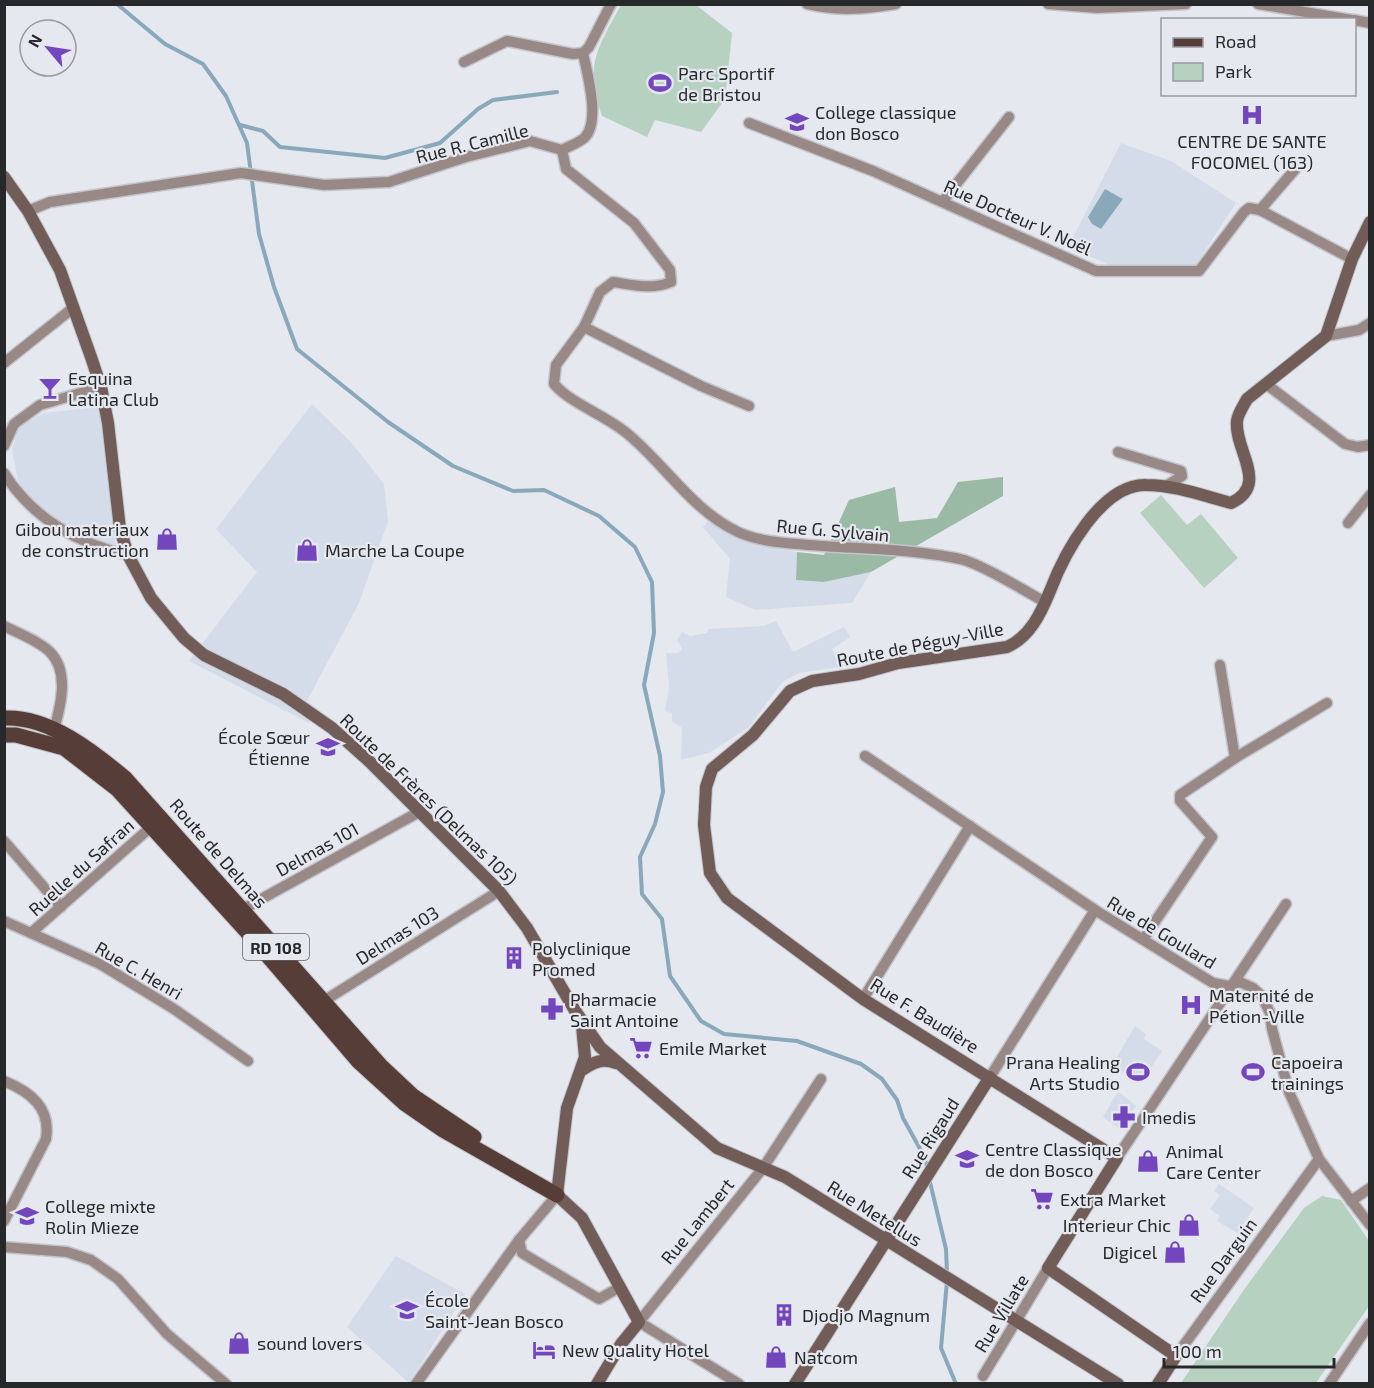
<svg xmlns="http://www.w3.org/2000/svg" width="1374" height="1388" font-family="'Exo 2',sans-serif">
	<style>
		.built { fill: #d5dce9 }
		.green { fill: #b7d1c0 }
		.forest { fill: #9bbaa6 }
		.water { fill: #89a9bb }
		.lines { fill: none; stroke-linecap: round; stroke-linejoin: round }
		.stream { stroke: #89a9bb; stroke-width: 4 }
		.street-casing { stroke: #c3c5cb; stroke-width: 13 }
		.secondary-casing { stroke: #c3c5cb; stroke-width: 14 }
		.primary-casing { stroke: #c3c5cb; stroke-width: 17 }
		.street { stroke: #998986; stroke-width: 10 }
		.secondary { stroke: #725c58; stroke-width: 12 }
		.primary { stroke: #573d38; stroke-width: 15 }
		.labels { text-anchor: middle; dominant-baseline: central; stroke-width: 4.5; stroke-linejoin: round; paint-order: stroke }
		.shield { fill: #e5e8ee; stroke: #606265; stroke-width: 1.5 }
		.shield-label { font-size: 16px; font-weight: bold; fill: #27282a }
		.poi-label { font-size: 18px; fill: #27282a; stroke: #e5e8ee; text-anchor: start }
		.street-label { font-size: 18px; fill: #27282a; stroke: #e5e8ee }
	</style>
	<rect width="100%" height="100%" fill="#e5e8ee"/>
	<g class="built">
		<polygon points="1121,143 1171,161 1236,203 1195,266 1110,265 1068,247"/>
		<polygon points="312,404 351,442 384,484 388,521 359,603 307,701 320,711 309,723 189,661 257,572 216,529"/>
		<polygon points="99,407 116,547 88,541 34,502 18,481 12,449 19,427 44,413"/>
		<polygon points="708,521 759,545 797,552 796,580 824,582 871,572 852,603 755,610 726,597 730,559 703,527"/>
		<polygon points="776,621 793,652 844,627 850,637 832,649 840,667 800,673 783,681 749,727 709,753 681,760 682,728 672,721 672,713 665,711 669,687 666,653 678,653 682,649 677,640 682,632 690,636 707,633 708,629 763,626"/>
		<polygon points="1135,1026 1146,1034 1144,1039 1162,1051 1141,1083 1112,1065"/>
		<polygon points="1118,1091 1136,1106 1121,1130 1103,1117"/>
		<polygon points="1219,1184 1254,1208 1237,1233 1217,1221 1220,1216 1210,1209 1220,1195 1214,1191"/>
		<polygon points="396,1256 465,1294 409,1383 347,1327"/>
	</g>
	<g class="green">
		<path d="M621,5H696L732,33L725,99L701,132L655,120L647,137L602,116C585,64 596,51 621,5Z"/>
		<polygon points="1161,495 1187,525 1201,514 1238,558 1204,588 1140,513"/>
		<polygon points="1322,1196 1341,1200 1369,1241 1369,1306 1316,1383 1181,1383 1243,1291 1304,1208"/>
	</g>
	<polygon class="forest" points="1003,477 1003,496 871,572 824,582 796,580 797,552 824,555 849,500 895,487 899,522 937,518 958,482"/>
	<polygon class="water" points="1105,189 1123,199 1101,229 1092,224 1088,217"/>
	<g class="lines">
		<g class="stream">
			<polyline points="117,4 165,44 203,64 226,96 247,143 259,234 274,287 297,349 388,422 453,466 513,491 544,490 599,516 635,547 652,582 654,633 644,685 660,756 663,792 655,824 640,857 642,894 662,919 670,976 701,1021 724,1034 797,1041 861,1064 882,1079 897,1100 903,1118 924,1156 928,1170"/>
			<polyline points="240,125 263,131 280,147 385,158 440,143 478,109 493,100 557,92"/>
			<polyline points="929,1178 946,1249 947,1273"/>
			<polyline points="947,1281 941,1348 956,1384"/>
		</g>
		<g class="street-casing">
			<g id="street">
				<path d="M807,4C838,12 865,9 896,4"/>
				<polyline points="1048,4 1097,8 1186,4"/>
				<polyline points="1258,4 1352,20"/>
				<polyline points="1354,20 1370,23"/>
				<polyline points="464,62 507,41 573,54 583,53 589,47 611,4"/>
				<polyline points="749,123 873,171 1096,271 1199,271 1244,212 1249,208 1260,210 1352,259"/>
				<path d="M562,150L566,169L634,223L670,270L671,282C652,290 633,285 613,282L600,292L584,327L556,365L554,384C571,404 608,416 629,435C666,466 692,510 738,532C760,542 786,543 809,545C856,549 920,549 964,560C987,567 1023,590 1045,602"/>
				<path d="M562,150C569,146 582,142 586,136C600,118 587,73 583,53"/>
				<polyline points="943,201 1009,117"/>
				<polyline points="1260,210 1298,166"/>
				<polyline points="28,211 50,202 241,173 324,185 389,182 466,157 530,141 562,150"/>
				<polyline points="584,327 701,386 749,406"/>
				<polyline points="1326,336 1359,330 1370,323"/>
				<polyline points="4,363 73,308"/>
				<polyline points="1266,384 1345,444 1358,447 1370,445"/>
				<polyline points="4,446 14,424 40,405 101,387"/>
				<polyline points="1118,452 1181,471 1182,476 1166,486"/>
				<path d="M4,473C32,518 78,544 128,555"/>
				<polyline points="1348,523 1370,495"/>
				<path d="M4,626C18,633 39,641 50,652C73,675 57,718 50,744"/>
				<polyline points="865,756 1095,910 1213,983 1229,986 1240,982 1253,988 1262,996 1270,1013 1272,1029 1289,1092 1319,1159 1370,1225"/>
				<polyline points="1235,758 1327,703"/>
				<polyline points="4,841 61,907"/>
				<polyline points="236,913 419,812"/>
				<polyline points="4,921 100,964 174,1009 248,1061"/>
				<polyline points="31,933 152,826"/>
				<polyline points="1144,938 1212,837 1180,801 1180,795 1235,758 1220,665"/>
				<polyline points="863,999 970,826"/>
				<polyline points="319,1004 499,891"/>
				<polyline points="990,1077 1095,910"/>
				<path d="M4,1081C31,1092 51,1108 46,1139L4,1221"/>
				<polyline points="1117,1158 1286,904"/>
				<polyline points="1351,1201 1370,1188"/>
				<polyline points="519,1240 522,1253 599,1299 620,1287"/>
				<polyline points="4,1247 67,1252 91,1260 118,1279 167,1334 226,1384"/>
				<polyline points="1176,1356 1319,1159"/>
				<polyline points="983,1376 1048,1268"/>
				<polyline points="416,1384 519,1240 557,1195"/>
				<polyline points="739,1384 639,1322 763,1168 821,1079"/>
				<polyline points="1329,1384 1370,1323"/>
			</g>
		</g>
		<g class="secondary-casing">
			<g id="secondary">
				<polyline points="4,177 28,211 60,270 91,357 101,387 108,423 120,529 128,555 151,598 184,638 204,655 283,694 332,728 370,762 499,891 527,928 574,1009 600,1047 717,1148 785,1177 1118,1384"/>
				<polyline points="582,1026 585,1057 567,1108 557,1195 582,1218 639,1322 621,1344 597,1384"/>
				<path d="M582,1070C594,1062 602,1058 616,1063"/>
				<polyline points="795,1384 990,1077"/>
				<path d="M1158,1384L1176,1356L1048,1268L1117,1158L863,999L727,898L710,873L704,825L706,787L712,769L753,735L790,691L812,681L859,674L898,663L1007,647C1030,637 1041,613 1050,591C1064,554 1101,484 1146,485C1175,485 1204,496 1231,503C1270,485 1234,450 1237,421C1238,413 1244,405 1247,399L1326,336L1352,259L1370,222"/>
			</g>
		</g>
		<g class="primary-casing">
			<g id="primary">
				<path d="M4,718C49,716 93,751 125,778L381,1066L413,1096L474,1137"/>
				<polyline points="4,735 16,735 64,748 117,789 248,933 359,1062 404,1103 443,1130 557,1195"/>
			</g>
		</g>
		<use href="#street" class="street"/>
		<use href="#secondary" class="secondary"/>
		<use href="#primary" class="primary"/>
	</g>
	<defs>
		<g id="stadium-bare" transform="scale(1.8)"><path d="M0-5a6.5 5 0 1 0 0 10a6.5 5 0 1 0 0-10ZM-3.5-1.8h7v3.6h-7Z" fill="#7446be" stroke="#e5e8ee" stroke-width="2.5" paint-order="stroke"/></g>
		<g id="hospital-bare" transform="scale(1.8)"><path d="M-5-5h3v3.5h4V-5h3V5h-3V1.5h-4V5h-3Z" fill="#7446be" stroke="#e5e8ee" stroke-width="2.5" paint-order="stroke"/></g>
		<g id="university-bare" transform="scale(1.8)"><path d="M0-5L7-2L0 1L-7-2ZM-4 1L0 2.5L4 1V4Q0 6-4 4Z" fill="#7446be" stroke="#e5e8ee" stroke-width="2.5" paint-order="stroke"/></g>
		<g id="bar-bare" transform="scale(1.8)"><path d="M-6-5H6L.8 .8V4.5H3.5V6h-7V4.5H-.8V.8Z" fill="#7446be" stroke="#e5e8ee" stroke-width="2.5" paint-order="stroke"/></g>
		<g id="shop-bare" transform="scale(1.8)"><path d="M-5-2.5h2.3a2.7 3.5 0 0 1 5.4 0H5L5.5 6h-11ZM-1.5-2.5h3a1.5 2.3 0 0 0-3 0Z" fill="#7446be" stroke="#e5e8ee" stroke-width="2.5" paint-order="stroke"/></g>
		<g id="school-bare" transform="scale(1.8)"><path d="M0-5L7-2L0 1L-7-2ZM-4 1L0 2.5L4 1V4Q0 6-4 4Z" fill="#7446be" stroke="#e5e8ee" stroke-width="2.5" paint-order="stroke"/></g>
		<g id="building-bare" transform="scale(1.8)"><path d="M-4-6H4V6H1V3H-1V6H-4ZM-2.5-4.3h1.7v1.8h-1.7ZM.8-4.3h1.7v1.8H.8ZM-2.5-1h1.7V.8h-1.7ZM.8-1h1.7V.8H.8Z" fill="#7446be" stroke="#e5e8ee" stroke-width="2.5" paint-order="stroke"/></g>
		<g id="pharmacy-bare" transform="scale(1.8)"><path d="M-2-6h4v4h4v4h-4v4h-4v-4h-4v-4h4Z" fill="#7446be" stroke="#e5e8ee" stroke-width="2.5" paint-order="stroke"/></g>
		<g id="supermarket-bare" transform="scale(1.8)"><path d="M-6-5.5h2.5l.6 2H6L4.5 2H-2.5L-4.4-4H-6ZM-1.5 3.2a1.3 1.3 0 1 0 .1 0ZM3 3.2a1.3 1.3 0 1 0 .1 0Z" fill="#7446be" stroke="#e5e8ee" stroke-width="2.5" paint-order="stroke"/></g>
		<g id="hotel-bare" transform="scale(1.8)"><path d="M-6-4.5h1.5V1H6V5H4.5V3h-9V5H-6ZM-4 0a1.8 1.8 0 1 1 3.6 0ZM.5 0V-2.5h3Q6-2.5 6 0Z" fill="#7446be" stroke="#e5e8ee" stroke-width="2.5" paint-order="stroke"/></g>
	</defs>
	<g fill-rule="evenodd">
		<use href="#stadium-bare" x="660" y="83"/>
		<use href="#hospital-bare" x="1252" y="115"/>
		<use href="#university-bare" x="797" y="122"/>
		<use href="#bar-bare" x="50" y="388"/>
		<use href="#shop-bare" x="167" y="539"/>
		<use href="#shop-bare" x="307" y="550"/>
		<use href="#school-bare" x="328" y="747"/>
		<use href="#building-bare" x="514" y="958"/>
		<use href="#hospital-bare" x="1191" y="1005"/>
		<use href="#pharmacy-bare" x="552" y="1009"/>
		<use href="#supermarket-bare" x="641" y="1048"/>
		<use href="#stadium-bare" x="1138" y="1072"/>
		<use href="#stadium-bare" x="1253" y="1072"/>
		<use href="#pharmacy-bare" x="1124" y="1117"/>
		<use href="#university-bare" x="967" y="1159"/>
		<use href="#shop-bare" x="1148" y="1161"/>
		<use href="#supermarket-bare" x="1042" y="1199"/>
		<use href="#school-bare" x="27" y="1216"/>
		<use href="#shop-bare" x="1189" y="1225"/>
		<use href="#shop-bare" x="1175" y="1252"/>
		<use href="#school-bare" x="407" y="1310"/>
		<use href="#building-bare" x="784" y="1315"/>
		<use href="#shop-bare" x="239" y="1343"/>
		<use href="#hotel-bare" x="544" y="1350"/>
		<use href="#shop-bare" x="776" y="1357"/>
	</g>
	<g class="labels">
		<rect class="shield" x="243" y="934" width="66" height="26" rx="4.5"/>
		<g class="shield-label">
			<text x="276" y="947">RD 108</text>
		</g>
		<g class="poi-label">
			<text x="678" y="73">Parc Sportif<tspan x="678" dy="21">de Bristou</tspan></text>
			<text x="815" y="112">College classique<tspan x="815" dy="21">don Bosco</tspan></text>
			<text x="1252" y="141" text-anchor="middle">CENTRE DE SANTE<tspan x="1252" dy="21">FOCOMEL (163)</tspan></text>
			<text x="68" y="378">Esquina<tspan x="68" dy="21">Latina Club</tspan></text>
			<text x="149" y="529" text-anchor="end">Gibou materiaux<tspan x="149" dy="21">de construction</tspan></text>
			<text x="325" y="550">Marche La Coupe</text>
			<text x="310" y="737" text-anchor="end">École Sœur<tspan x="310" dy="21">Étienne</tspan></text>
			<text x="532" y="948">Polyclinique<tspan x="532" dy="21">Promed</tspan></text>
			<text x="1209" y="995">Maternité de<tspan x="1209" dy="21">Pétion-Ville</tspan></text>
			<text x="570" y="999">Pharmacie<tspan x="570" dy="21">Saint Antoine</tspan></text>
			<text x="659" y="1048">Emile Market</text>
			<text x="1120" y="1062" text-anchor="end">Prana Healing<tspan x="1120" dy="21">Arts Studio</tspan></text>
			<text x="1271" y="1062">Capoeira<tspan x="1271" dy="21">trainings</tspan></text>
			<text x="1142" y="1117">Imedis</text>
			<text x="985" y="1149">Centre Classique<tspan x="985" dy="21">de don Bosco</tspan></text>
			<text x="1166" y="1151">Animal<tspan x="1166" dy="21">Care Center</tspan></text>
			<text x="1060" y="1199">Extra Market</text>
			<text x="45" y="1206">College mixte<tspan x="45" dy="21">Rolin Mieze</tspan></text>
			<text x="1171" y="1225" text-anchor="end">Interieur Chic</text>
			<text x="1157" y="1252" text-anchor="end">Digicel</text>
			<text x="425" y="1300">École<tspan x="425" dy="21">Saint-Jean Bosco</tspan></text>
			<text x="802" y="1315">Djodjo Magnum</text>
			<text x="257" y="1343">sound lovers</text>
			<text x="562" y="1350">New Quality Hotel</text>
			<text x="794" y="1357">Natcom</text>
		</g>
		<g class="street-label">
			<text transform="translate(472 143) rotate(-14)">Rue R. Camille</text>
			<text transform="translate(1018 217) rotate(24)">Rue Docteur V. Noël</text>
			<text transform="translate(833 530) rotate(5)">Rue G. Sylvain</text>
			<text transform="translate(920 644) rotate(-11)">Route de Péguy-Ville</text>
			<text transform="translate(429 799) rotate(44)">Route de Frères (Delmas 105)</text>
			<text transform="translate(317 849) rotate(-29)">Delmas 101</text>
			<text transform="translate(219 853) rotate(49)">Route de Delmas</text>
			<text transform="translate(81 867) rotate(-42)">Ruelle du Safran</text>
			<text transform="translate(1162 932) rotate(31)">Rue de Goulard</text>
			<text transform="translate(397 935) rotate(-32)">Delmas 103</text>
			<text transform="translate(139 970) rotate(30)">Rue C. Henri</text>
			<text transform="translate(925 1015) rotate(32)">Rue F. Baudière</text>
			<text transform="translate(930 1138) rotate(-58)">Rue Rigaud</text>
			<text transform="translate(875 1213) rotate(32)">Rue Metellus</text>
			<text transform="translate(697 1221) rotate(-51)">Rue Lambert</text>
			<text transform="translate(1223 1260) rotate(-54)">Rue Darguin</text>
			<text transform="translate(1001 1313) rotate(-59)">Rue Villate</text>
		</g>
	</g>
	<rect width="1374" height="1388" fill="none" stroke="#27282a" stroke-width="12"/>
	<rect x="1161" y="18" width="195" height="78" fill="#e5e8ee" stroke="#999ba0" stroke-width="1.5"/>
	<rect x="1173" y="38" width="30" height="9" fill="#573d38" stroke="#999ba0" stroke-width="1.5"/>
	<text x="1215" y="48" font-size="18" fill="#27282a">Road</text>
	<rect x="1173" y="63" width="30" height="18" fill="#b7d1c0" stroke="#999ba0" stroke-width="1.5"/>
	<text x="1215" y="78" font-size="18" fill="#27282a">Park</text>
	<g transform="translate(48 48) rotate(299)"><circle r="28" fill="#e5e8ee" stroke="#999ba0" stroke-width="1.5"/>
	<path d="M0-4.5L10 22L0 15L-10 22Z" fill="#7446be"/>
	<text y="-9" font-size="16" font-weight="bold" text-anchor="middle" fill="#27282a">N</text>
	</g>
	<path d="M1164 1358v9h170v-9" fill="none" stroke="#27282a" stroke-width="3"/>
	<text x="1173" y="1358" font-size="18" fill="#27282a" stroke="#e5e8ee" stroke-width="4.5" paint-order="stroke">100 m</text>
</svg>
